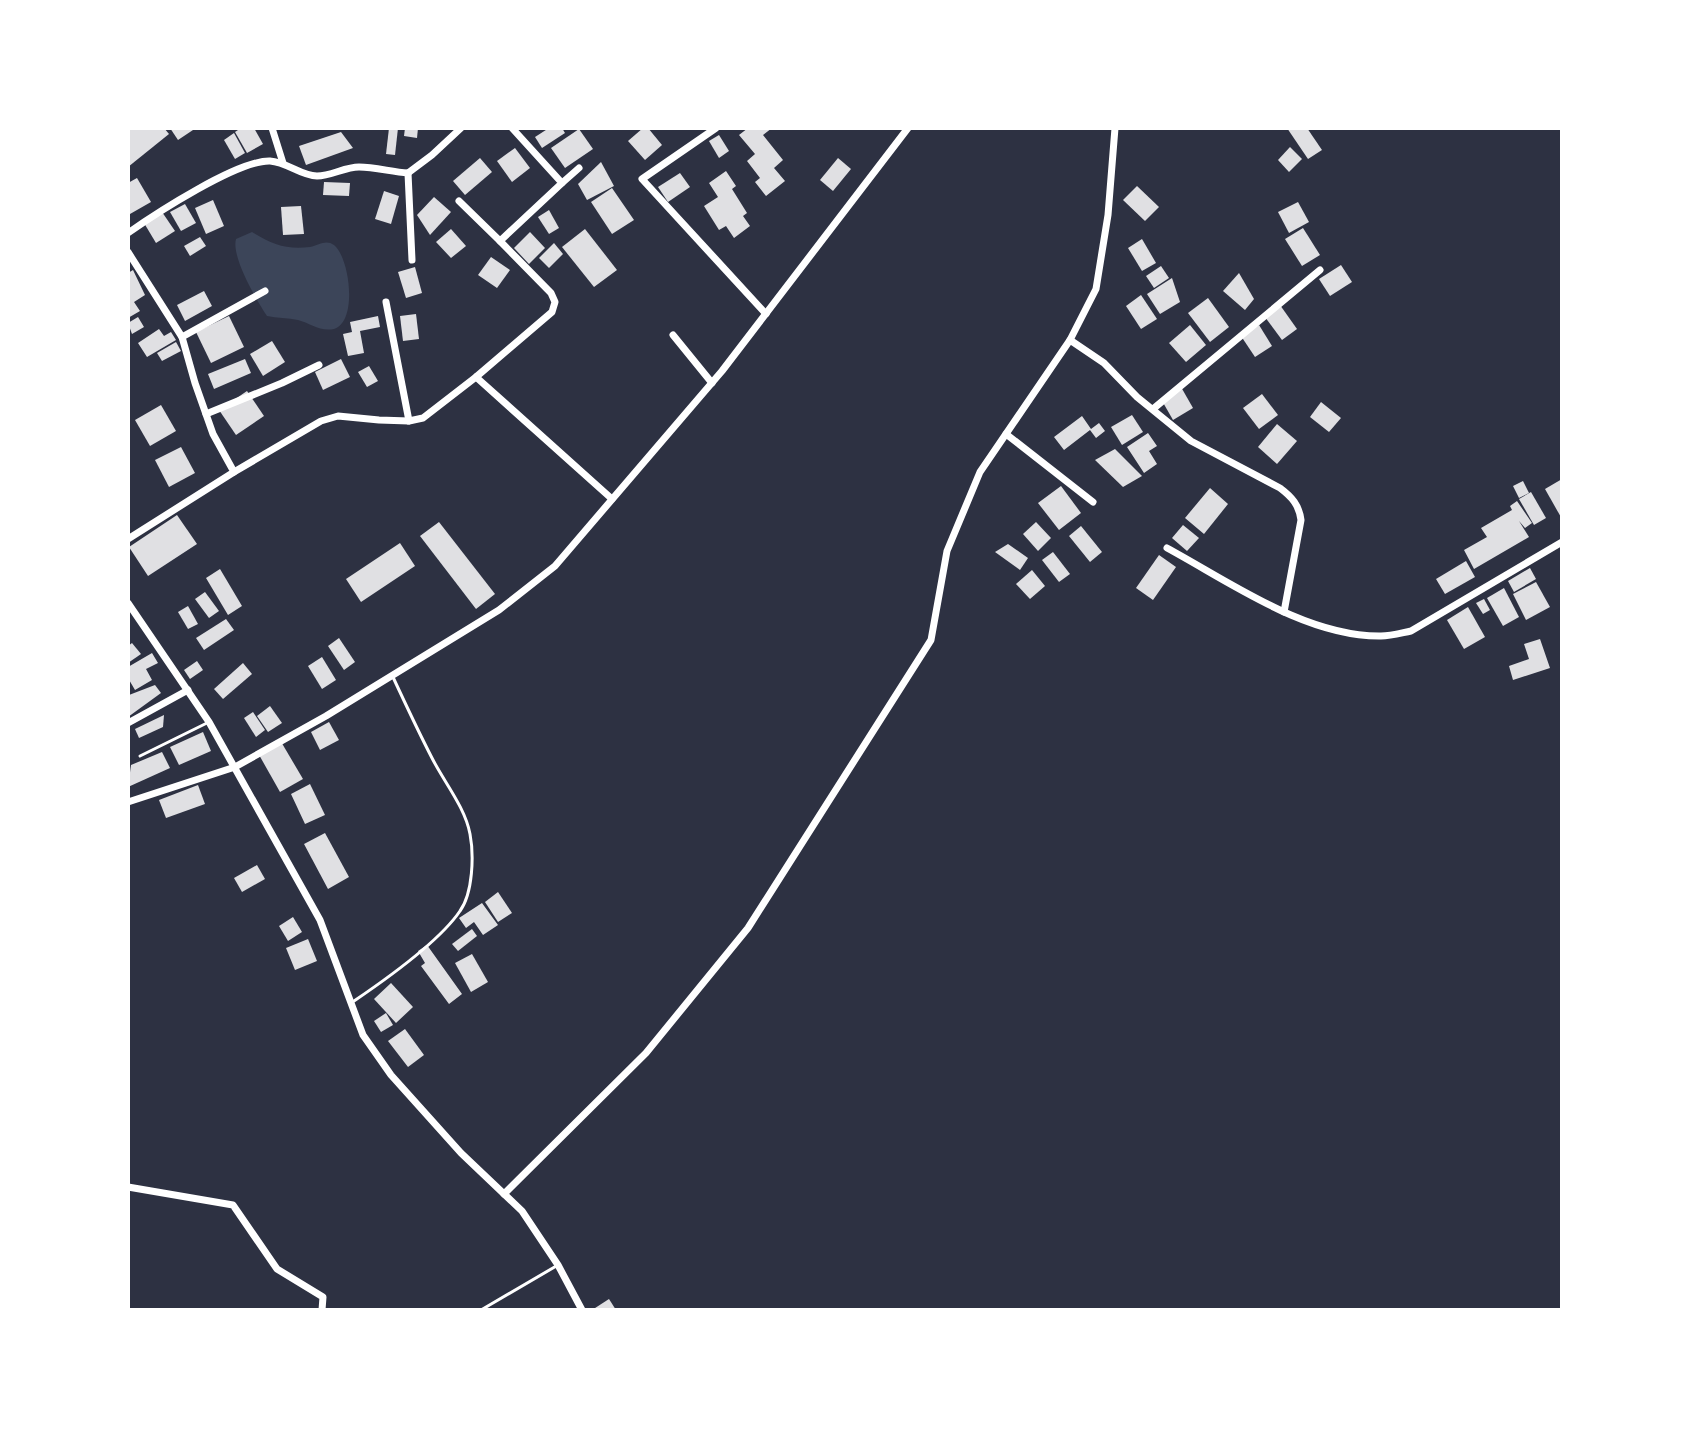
<svg xmlns="http://www.w3.org/2000/svg" width="1690" height="1438" font-family="'Titillium Web',sans-serif">
	<style>
		.green { fill: #3c4559 }
		.building { fill: #e0e0e3 }
		.lines { fill: none; stroke-linecap: round; stroke-linejoin: round }
		.service { stroke: #fff; stroke-width: 3 }
		.minor { stroke: #fff; stroke-width: 7 }
	</style>
	<rect width="100%" height="100%" fill="#2d3142"/>
	<path class="green" d="M252,232C272,244 286,250 310,247C319,245 326,239 334,245C350,258 358,322 334,329C320,332 310,323 298,320C288,318 277,318 267,316C257,301 231,257 236,239Z"/>
	<g class="building">
		<polygon points="128,128 164,128 169,134 128,167"/>
		<polygon points="170,128 196,128 178,140"/>
		<polygon points="241,128 254,128 263,144 247,153 235,132"/>
		<polygon points="389,128 398,128 395,155 386,154"/>
		<polygon points="405,128 418,128 417,138 404,136"/>
		<polygon points="549,128 562,128 565,133 542,148 535,137"/>
		<polygon points="643,128 648,128 662,145 645,160 628,141"/>
		<polygon points="748,128 772,128 763,135 783,160 774,168 785,181 766,196 755,182 760,178 747,161 755,154 739,135"/>
		<polygon points="1287,128 1307,128 1322,150 1308,159"/>
		<polygon points="579,129 593,149 565,168 551,148"/>
		<polygon points="341,132 353,148 306,165 299,146"/>
		<polygon points="234,133 245,153 235,159 224,140"/>
		<polygon points="719,135 729,151 719,158 709,141"/>
		<polygon points="1290,147 1302,159 1289,172 1278,160"/>
		<polygon points="515,148 530,168 512,182 497,161"/>
		<polygon points="480,158 492,172 465,195 453,181"/>
		<polygon points="838,158 851,169 833,191 820,180"/>
		<polygon points="601,162 614,186 587,200 578,184"/>
		<polygon points="726,171 736,186 732,189 747,213 743,216 750,226 734,238 726,226 719,230 704,206 718,197 709,183"/>
		<polygon points="680,173 690,187 668,202 658,187"/>
		<polygon points="137,178 151,202 130,214 128,210 128,183"/>
		<polygon points="324,182 350,183 349,196 323,195"/>
		<polygon points="1137,186 1159,207 1145,221 1123,200"/>
		<polygon points="612,188 634,220 612,234 591,202"/>
		<polygon points="384,191 399,196 391,224 375,219"/>
		<polygon points="434,197 451,212 430,235 417,215"/>
		<polygon points="213,200 224,226 206,234 195,208"/>
		<polygon points="1298,202 1309,222 1289,233 1278,212"/>
		<polygon points="185,204 196,223 181,231 170,212"/>
		<polygon points="301,206 304,234 283,235 281,207"/>
		<polygon points="549,210 559,228 549,234 538,217"/>
		<polygon points="162,212 175,231 156,243 144,223"/>
		<polygon points="1303,228 1320,255 1302,266 1285,239"/>
		<polygon points="451,229 466,246 451,258 436,242"/>
		<polygon points="585,229 617,270 594,287 562,247"/>
		<polygon points="530,232 545,248 529,264 514,248"/>
		<polygon points="200,237 206,246 190,256 184,246"/>
		<polygon points="1142,239 1156,263 1142,271 1128,248"/>
		<polygon points="554,243 563,254 549,268 539,258"/>
		<polygon points="491,257 510,270 497,288 478,275"/>
		<polygon points="1341,265 1352,282 1330,296 1319,279"/>
		<polygon points="1161,266 1169,278 1154,288 1146,276"/>
		<polygon points="415,267 422,293 406,298 398,272"/>
		<polygon points="133,270 145,295 134,302 140,311 128,318 128,273"/>
		<polygon points="1239,273 1254,299 1245,310 1223,291"/>
		<polygon points="1172,278 1180,302 1160,314 1147,294"/>
		<polygon points="204,291 212,306 185,321 177,305"/>
		<polygon points="1141,295 1157,319 1141,329 1126,306"/>
		<polygon points="1208,298 1229,327 1210,342 1188,313"/>
		<polygon points="1280,305 1297,329 1282,340 1265,317"/>
		<polygon points="416,314 419,339 403,341 400,316"/>
		<polygon points="229,316 244,347 211,363 196,332"/>
		<polygon points="378,316 380,327 360,331 364,353 348,356 343,334 352,332 350,322"/>
		<polygon points="138,317 144,327 132,334 128,323"/>
		<polygon points="1190,325 1206,345 1186,362 1169,343"/>
		<polygon points="1259,325 1272,346 1255,357 1241,336"/>
		<polygon points="159,329 164,336 171,332 176,340 147,357 138,343"/>
		<polygon points="272,341 285,362 263,376 250,354"/>
		<polygon points="176,342 181,351 162,361 157,353"/>
		<polygon points="245,359 251,373 214,389 208,374"/>
		<polygon points="341,359 350,377 323,390 315,372"/>
		<polygon points="369,366 378,381 367,387 358,372"/>
		<polygon points="1181,387 1193,408 1173,420 1161,399"/>
		<polygon points="247,391 264,416 236,435 219,410"/>
		<polygon points="1262,394 1278,415 1259,429 1243,408"/>
		<polygon points="1321,402 1341,418 1329,432 1310,417"/>
		<polygon points="161,405 176,431 150,446 135,420"/>
		<polygon points="1132,415 1143,432 1122,445 1111,427"/>
		<polygon points="1082,416 1091,429 1099,423 1105,431 1096,438 1090,430 1064,450 1054,437"/>
		<polygon points="1277,424 1297,441 1277,464 1258,447"/>
		<polygon points="1148,433 1157,446 1149,451 1157,464 1144,473 1127,447"/>
		<polygon points="181,447 195,473 169,487 155,460"/>
		<polygon points="1115,449 1142,476 1123,487 1095,460"/>
		<polygon points="1562,479 1562,519 1545,489"/>
		<polygon points="1523,481 1529,493 1519,498 1513,486"/>
		<polygon points="1061,486 1081,513 1059,530 1038,503"/>
		<polygon points="1210,488 1228,504 1204,534 1185,518"/>
		<polygon points="1531,492 1546,518 1534,525 1519,499"/>
		<polygon points="1517,501 1532,523 1525,528 1519,521 1529,537 1474,569 1464,550 1487,537 1481,528 1512,510 1510,506"/>
		<polygon points="177,515 197,544 148,576 129,547"/>
		<polygon points="439,522 495,594 476,609 420,536"/>
		<polygon points="1036,522 1051,538 1038,551 1023,534"/>
		<polygon points="1183,525 1199,538 1187,551 1172,538"/>
		<polygon points="1081,526 1102,552 1090,562 1069,536"/>
		<polygon points="400,543 415,566 361,602 346,579"/>
		<polygon points="1008,544 1028,558 1020,570 995,552"/>
		<polygon points="1053,552 1070,574 1059,582 1042,560"/>
		<polygon points="1159,555 1176,567 1153,600 1136,588"/>
		<polygon points="1466,561 1475,577 1445,594 1436,579"/>
		<polygon points="1530,568 1536,579 1514,592 1508,581"/>
		<polygon points="220,569 242,606 228,615 206,578"/>
		<polygon points="1032,570 1045,586 1030,599 1016,584"/>
		<polygon points="1536,582 1550,607 1526,620 1513,594"/>
		<polygon points="1504,588 1519,617 1503,626 1487,598"/>
		<polygon points="205,592 219,611 209,618 195,599"/>
		<polygon points="1484,599 1490,610 1483,614 1476,603"/>
		<polygon points="188,606 198,624 188,629 178,612"/>
		<polygon points="1468,607 1485,637 1464,649 1447,620"/>
		<polygon points="226,619 234,630 204,650 196,638"/>
		<polygon points="339,638 355,662 344,670 328,646"/>
		<polygon points="1540,639 1550,668 1513,680 1509,666 1529,659 1524,644"/>
		<polygon points="132,643 141,654 128,663 128,646"/>
		<polygon points="152,653 158,663 146,669 152,680 135,690 128,678 128,667"/>
		<polygon points="322,657 336,680 322,689 308,666"/>
		<polygon points="197,661 203,670 190,679 184,670"/>
		<polygon points="243,663 252,674 223,699 214,689"/>
		<polygon points="155,685 161,693 128,717 129,695"/>
		<polygon points="270,706 282,723 268,732 257,716"/>
		<polygon points="253,712 265,730 256,737 244,718"/>
		<polygon points="164,715 163,727 139,738 135,729"/>
		<polygon points="329,722 339,740 320,750 311,732"/>
		<polygon points="203,732 211,751 179,765 170,747"/>
		<polygon points="280,740 303,779 280,792 258,753"/>
		<polygon points="162,752 170,768 128,787 131,765"/>
		<polygon points="310,784 325,815 305,824 291,794"/>
		<polygon points="198,785 205,804 166,818 159,800"/>
		<polygon points="325,833 349,877 328,889 304,844"/>
		<polygon points="257,865 265,879 242,892 234,878"/>
		<polygon points="498,892 512,913 498,922 485,902"/>
		<polygon points="482,903 498,925 483,935 474,922 466,928 459,918"/>
		<polygon points="293,917 302,932 288,941 279,926"/>
		<polygon points="472,929 477,936 458,951 452,944"/>
		<polygon points="308,939 317,961 295,970 286,948"/>
		<polygon points="427,945 462,994 449,1004 421,966 425,963 418,951"/>
		<polygon points="472,954 488,982 471,992 455,963"/>
		<polygon points="391,983 413,1007 396,1023 374,999"/>
		<polygon points="386,1013 393,1025 381,1032 374,1021"/>
		<polygon points="405,1029 424,1055 408,1067 388,1041"/>
		<polygon points="609,1299 616,1310 592,1310"/>
	</g>
	<g class="lines">
		<g class="service">
			<polyline points="140,756 209,722"/>
			<path d="M354,1001C385,980 439,942 460,911C473,893 474,855 470,834C465,807 444,782 432,758C418,731 405,703 392,675"/>
			<polyline points="481,1310 558,1265"/>
		</g>
		<g class="minor">
			<polyline points="272,128 283,163"/>
			<polyline points="716,128 642,179 766,314"/>
			<polyline points="408,173 412,260"/>
			<polyline points="562,183 579,168"/>
			<polyline points="459,201 500,241"/>
			<path d="M128,233C155,214 238,160 270,161C287,162 301,176 317,176C331,176 345,167 359,167C375,167 392,172 408,173L432,155L461,128"/>
			<polyline points="128,252 182,337 195,383 213,434 234,472 128,539"/>
			<polyline points="386,302 409,421"/>
			<polyline points="673,335 712,383"/>
			<polyline points="182,337 265,291"/>
			<path d="M1070,340L1104,363L1137,397L1191,441L1280,488C1292,497 1299,505 1301,520L1284,612"/>
			<polyline points="476,377 612,499"/>
			<polyline points="1153,409 1320,270"/>
			<polyline points="206,414 282,383 319,365"/>
			<polyline points="1006,434 1093,502"/>
			<polyline points="234,472 321,421 338,416 379,420 409,421 423,418 476,377 552,312 555,302 551,293 500,241 562,183 512,128"/>
			<path d="M1167,548C1230,582 1306,637 1381,636C1391,636 1401,633 1411,631L1562,542"/>
			<polyline points="128,603 209,722 320,920 363,1035 391,1075 461,1153 522,1211 558,1265 582,1310"/>
			<polyline points="128,723 188,690"/>
			<polyline points="128,802 235,767 326,716 499,610 555,566 722,371 908,128"/>
			<polyline points="128,1187 233,1205 277,1269 323,1297 322,1310"/>
			<polyline points="504,1194 646,1053 748,928 931,640 947,551 980,472 1070,340 1096,289 1108,215 1115,128"/>
		</g>
	</g>
	<rect width="1690" height="1438" fill="none" stroke="#ffffff" stroke-width="260"/>
</svg>
